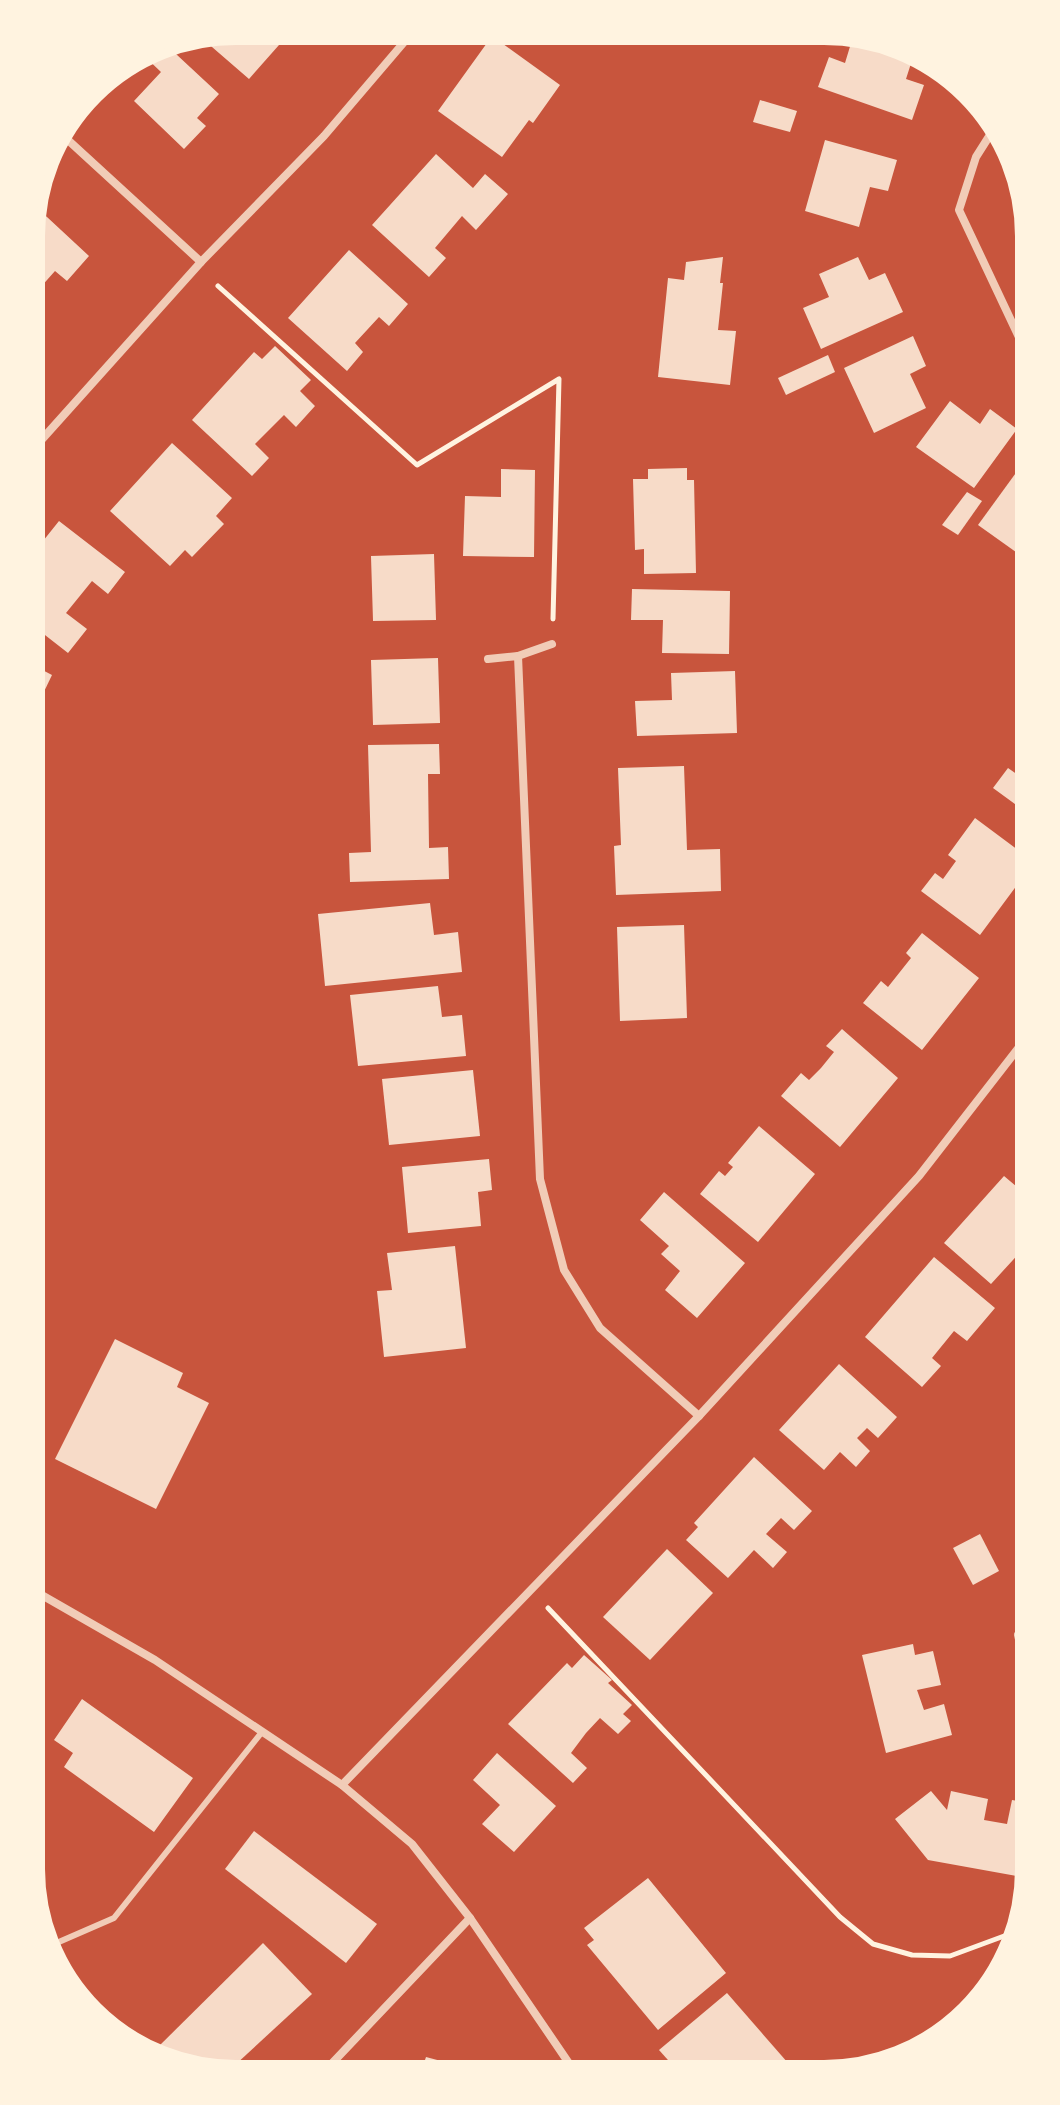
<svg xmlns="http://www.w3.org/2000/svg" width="1060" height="2105" font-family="Georgia,serif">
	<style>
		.building { fill: #f7dbc8 }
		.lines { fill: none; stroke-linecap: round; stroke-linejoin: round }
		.path { stroke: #fff3e0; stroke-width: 5 }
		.service { stroke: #f1ccb7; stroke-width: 6 }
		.minor { stroke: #f1ccb7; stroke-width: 8 }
		.rim { fill: none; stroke: #fff3e0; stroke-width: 10 }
	</style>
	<rect width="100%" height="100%" fill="#c8553d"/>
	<g class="building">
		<polygon points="236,26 263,26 261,29 279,45 249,79 197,34"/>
		<polygon points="551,28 593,28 585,45"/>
		<polygon points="855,30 865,30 914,54 906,79 924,85 912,120 818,87 829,57 845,63"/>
		<polygon points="492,36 560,85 533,123 529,120 502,157 438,111"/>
		<polygon points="162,41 219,94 197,118 206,126 184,149 134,101 161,72 140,52"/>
		<polygon points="135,55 114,79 107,72"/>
		<polygon points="760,100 797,111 790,132 753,122"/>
		<polygon points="825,140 897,160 888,191 870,187 859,227 805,211"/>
		<polygon points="436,154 473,188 485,174 508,194 476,230 462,216 435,248 446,258 429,277 372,225"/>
		<polygon points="33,204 89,256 67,281 55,271 31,298 28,294 28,210"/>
		<polygon points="349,250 408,304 389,326 379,317 355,343 363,352 347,371 288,318"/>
		<polygon points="723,257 720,283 723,283 718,330 736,331 730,385 658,377 668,278 684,280 686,262"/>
		<polygon points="858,257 869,280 885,273 903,312 821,349 803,308 829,297 819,274"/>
		<polygon points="913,336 926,366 910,374 926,408 874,433 844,368"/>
		<polygon points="275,346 311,380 300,391 315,406 296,427 284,415 255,444 269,458 252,476 192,420 254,352 262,359"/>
		<polygon points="828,355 835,372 786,395 778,378"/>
		<polygon points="950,401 980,424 990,409 1017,429 974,488 916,447"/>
		<polygon points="172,443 232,498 216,516 224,524 192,557 185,550 170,566 110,511"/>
		<polygon points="1034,448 1034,565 978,525"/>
		<polygon points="687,468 687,480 694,480 696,573 644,574 644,549 635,550 633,479 648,479 648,469"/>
		<polygon points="501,469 535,470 534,557 463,556 465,496 501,497"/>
		<polygon points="967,492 982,501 958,535 942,525"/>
		<polygon points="59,521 125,572 108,594 92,581 66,613 87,629 68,653 27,621 27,561"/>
		<polygon points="434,554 436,620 373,621 371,556"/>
		<polygon points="632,589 730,591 729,654 662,653 663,620 631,620"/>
		<polygon points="438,658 440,723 373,725 371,660"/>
		<polygon points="27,662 52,675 40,700 27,693"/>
		<polygon points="735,671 737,733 637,736 635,701 672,700 671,673"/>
		<polygon points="439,744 440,774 428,774 429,848 448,847 449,879 350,882 349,853 371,852 368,745"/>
		<polygon points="1034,753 1034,818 993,788 1008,768 1018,775"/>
		<polygon points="684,766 687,850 720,849 721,891 616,895 614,846 621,845 618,768"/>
		<polygon points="975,818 1034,862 980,935 921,891 935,873 943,879 956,861 948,855"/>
		<polygon points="430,903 434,935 458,932 462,972 325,986 318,914"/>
		<polygon points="684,925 687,1018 620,1021 617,927"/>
		<polygon points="922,933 979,978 922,1050 863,1003 881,981 888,987 911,958 906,953"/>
		<polygon points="438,986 442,1017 462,1015 466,1056 358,1066 350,995"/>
		<polygon points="842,1029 898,1078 840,1147 781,1096 801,1073 809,1080 821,1068 834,1052 826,1046"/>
		<polygon points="473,1070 480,1136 389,1145 382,1079"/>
		<polygon points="759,1126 815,1174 758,1242 700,1194 719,1171 725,1176 733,1167 728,1163"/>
		<polygon points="489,1159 492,1190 478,1192 481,1226 408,1233 402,1167"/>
		<polygon points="1004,1176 1034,1201 1034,1258 1023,1249 991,1284 944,1243"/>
		<polygon points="664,1192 745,1263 697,1318 665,1290 680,1271 661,1254 669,1246 640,1220"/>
		<polygon points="455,1246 466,1348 384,1357 377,1291 392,1290 387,1253"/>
		<polygon points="934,1257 995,1308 967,1341 954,1331 932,1358 941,1366 922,1387 865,1337"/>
		<polygon points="115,1339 183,1373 177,1387 209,1403 156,1509 55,1459"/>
		<polygon points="839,1364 897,1417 878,1438 867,1428 857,1438 870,1451 856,1467 840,1452 824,1470 779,1430"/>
		<polygon points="754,1457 812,1511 794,1530 781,1518 766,1534 787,1552 773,1568 754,1550 728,1578 686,1540 698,1527 694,1523"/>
		<polygon points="980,1534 999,1571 973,1585 953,1548"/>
		<polygon points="667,1549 713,1593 650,1660 603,1617"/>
		<polygon points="913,1644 915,1655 933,1651 941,1685 917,1690 924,1710 944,1704 952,1735 886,1753 862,1655"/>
		<polygon points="584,1655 612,1680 608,1683 632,1705 623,1714 631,1721 618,1734 600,1718 586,1733 571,1753 587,1768 573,1783 508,1724 567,1663 572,1668"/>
		<polygon points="82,1699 193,1778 154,1832 64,1767 73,1753 54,1740"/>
		<polygon points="497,1753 556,1806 514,1852 482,1824 500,1805 473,1780"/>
		<polygon points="931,1791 947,1810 951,1791 988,1799 984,1820 1007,1824 1012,1800 1034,1804 1034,1879 928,1860 895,1819"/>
		<polygon points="254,1831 377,1924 346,1963 225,1869"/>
		<polygon points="648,1878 726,1973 658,2030 587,1945 594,1940 584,1928"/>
		<polygon points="263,1943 312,1994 222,2077 208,2077 153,2052"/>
		<polygon points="727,1993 788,2063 770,2079 685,2079 659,2050"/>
		<polygon points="426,2057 501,2077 501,2078 419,2078"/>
	</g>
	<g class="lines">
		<g class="path">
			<polyline points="218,286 417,465 559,379 553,619"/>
			<polyline points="548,1608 840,1917 873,1944 912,1955 950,1956 1015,1932"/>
		</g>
		<polyline class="service" points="45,1948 114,1918 262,1732"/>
		<g class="minor">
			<polyline points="995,127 976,157 959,210 1034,369"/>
			<polyline points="57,130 201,262"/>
			<polyline points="27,456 201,262 324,136 417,27"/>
			<polyline points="518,656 552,644"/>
			<polyline points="488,659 518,656 540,1179 564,1270 600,1328 699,1416"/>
			<polyline points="26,1586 155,1660 342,1785 412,1844 470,1918 579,2078"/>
			<polyline points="1018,1635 1034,1704"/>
			<polyline points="342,1785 699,1416 919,1176 1034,1028"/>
			<polyline points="319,2077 470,1918"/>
		</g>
	</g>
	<path d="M0 0H1060V2105H0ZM236 40H824A196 196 0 0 1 1020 236V1869A196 196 0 0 1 824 2065H236A196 196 0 0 1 40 1869V236A196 196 0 0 1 236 40Z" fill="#fff3e0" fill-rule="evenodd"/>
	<path class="rim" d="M236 40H824A196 196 0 0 1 1020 236V1869A196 196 0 0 1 824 2065H236A196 196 0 0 1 40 1869V236A196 196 0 0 1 236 40Z"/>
</svg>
